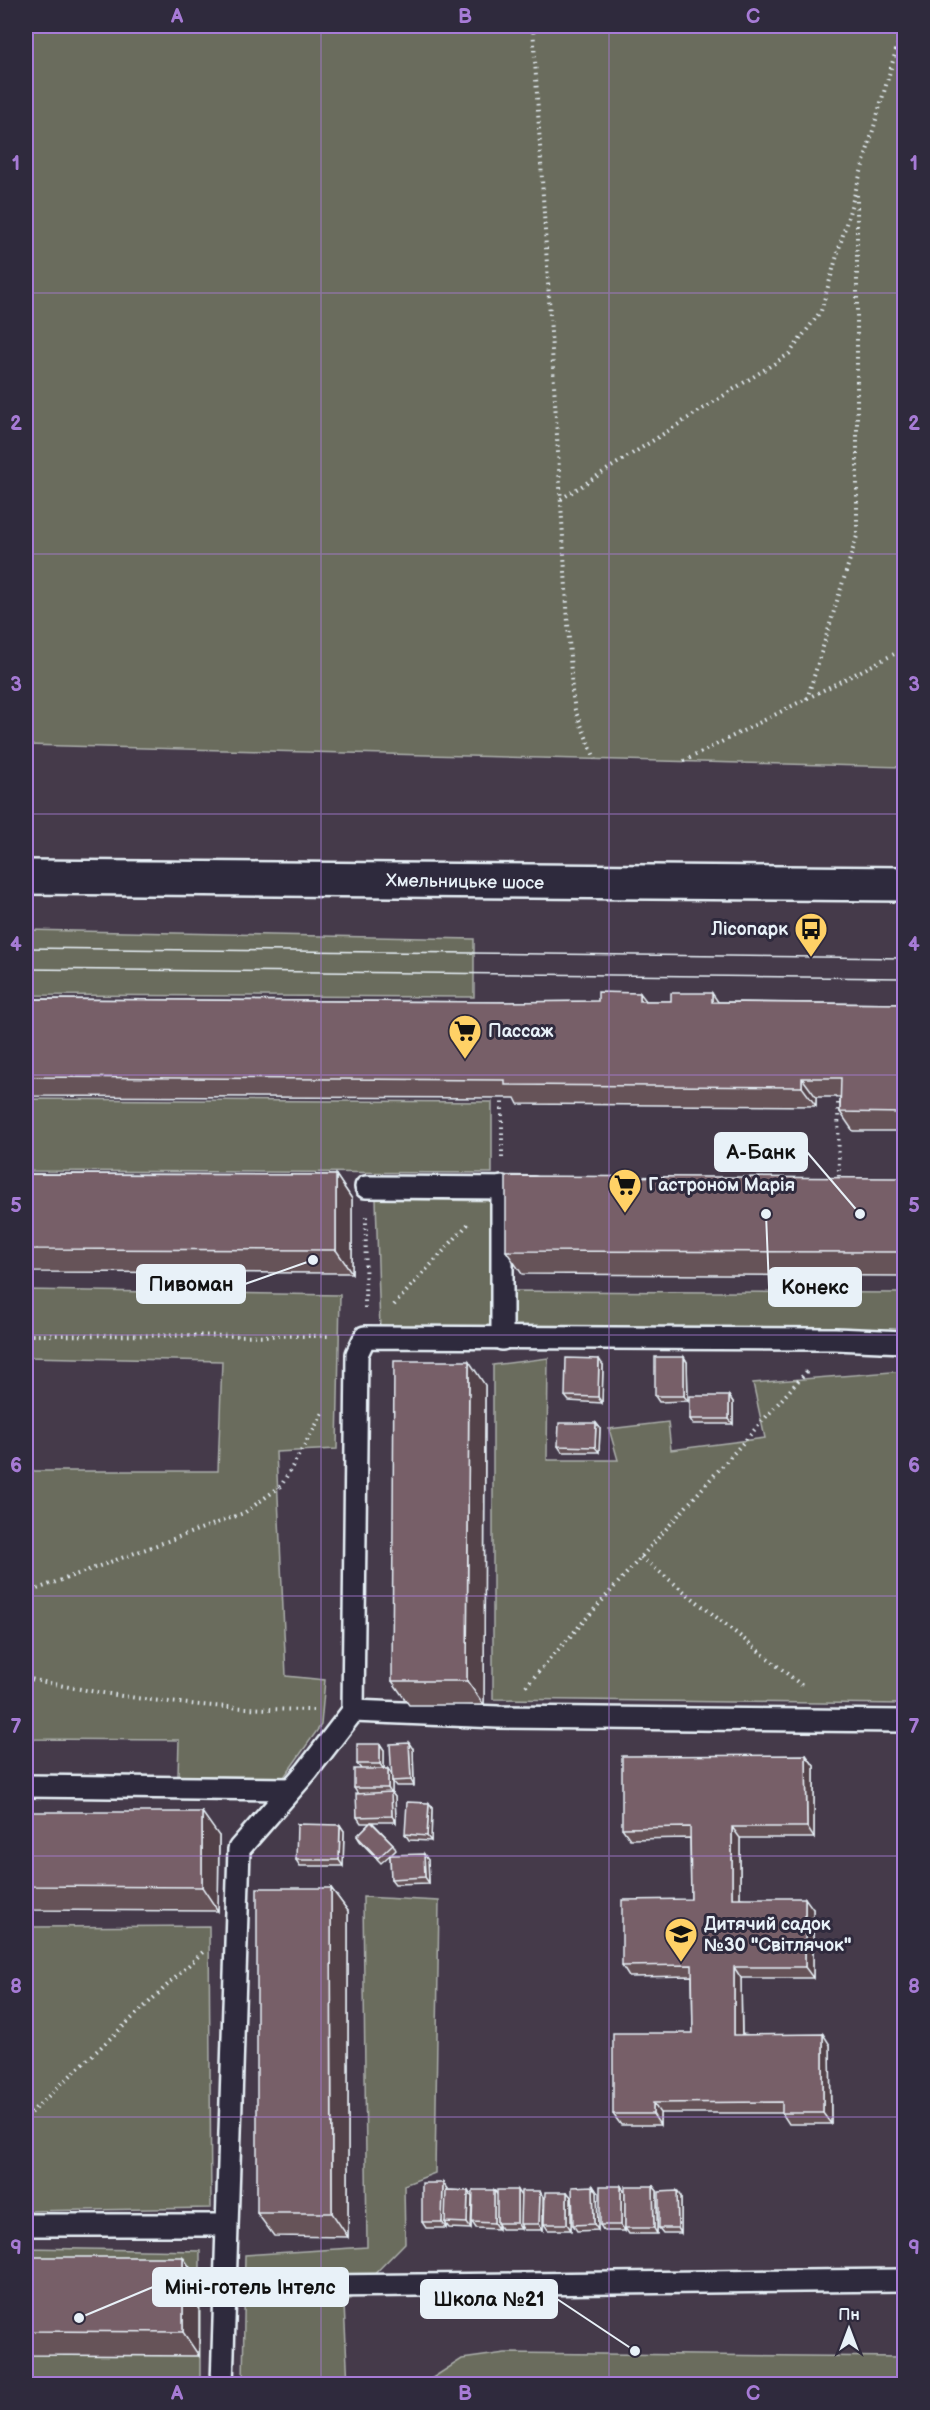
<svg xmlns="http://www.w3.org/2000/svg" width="930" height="2410" font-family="'Balsamiq Sans',sans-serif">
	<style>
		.green { fill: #6b6c5d; stroke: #aaaeaa; stroke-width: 1.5 }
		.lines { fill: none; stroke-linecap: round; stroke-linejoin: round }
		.lane-casing { stroke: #e8f1f8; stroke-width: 26 }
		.primary-casing { stroke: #e8f1f8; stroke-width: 38 }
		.path { stroke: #e8f1f8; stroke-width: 4; stroke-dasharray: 1.5 4.5; stroke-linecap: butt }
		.lane { stroke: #2f2a3d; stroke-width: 21 }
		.primary { stroke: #2f2a3d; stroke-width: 33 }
		.tram { stroke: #e8f1f8; stroke-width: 1.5 }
		.wall { fill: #665259; stroke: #e8f1f8; stroke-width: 1.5 }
		.shaded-wall { fill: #534249; stroke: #e8f1f8; stroke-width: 1.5 }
		.building { fill: #775f68; stroke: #e8f1f8; stroke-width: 1.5 }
		.grid { fill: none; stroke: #a77bd6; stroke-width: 1.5; stroke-opacity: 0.55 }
		.labels { text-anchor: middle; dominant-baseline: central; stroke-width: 6; stroke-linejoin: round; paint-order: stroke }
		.street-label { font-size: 18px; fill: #e8f1f8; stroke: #2f2a3d }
		.poi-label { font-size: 18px; font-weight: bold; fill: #e8f1f8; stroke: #2f2a3d; text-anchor: start }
		.leader { fill: none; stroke: #e8f1f8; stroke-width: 2 }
		.callout-dot { fill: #e8f1f8; stroke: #2f2a3d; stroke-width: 2 }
		.callout { fill: #e8f1f8; stroke: #e8f1f8; stroke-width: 2 }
		.callout-label { font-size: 20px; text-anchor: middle; font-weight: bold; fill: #111 }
		.neatline { fill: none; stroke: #a77bd6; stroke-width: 2 }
		.grid-label { font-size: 20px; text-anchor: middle; font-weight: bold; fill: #a77bd6 }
	</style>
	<rect width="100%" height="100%" fill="#453a4a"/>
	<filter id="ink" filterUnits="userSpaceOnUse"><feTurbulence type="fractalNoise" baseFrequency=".0167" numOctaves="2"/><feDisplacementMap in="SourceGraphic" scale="12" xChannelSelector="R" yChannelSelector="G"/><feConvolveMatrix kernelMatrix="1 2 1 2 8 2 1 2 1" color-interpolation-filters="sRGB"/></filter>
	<g filter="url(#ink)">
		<g class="green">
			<polygon points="26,26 904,26 904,767 26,745"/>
			<polygon points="26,930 474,939 474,997 26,995"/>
			<polygon points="26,1099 492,1102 492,1173 26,1171"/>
			<polygon points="376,1199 496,1201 494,1331 380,1330"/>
			<polygon points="26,1290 340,1295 337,1449 276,1452 286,1676 325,1680 321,1725 284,1777 178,1776 179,1740 26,1739 26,1471 218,1471 222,1361 26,1357"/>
			<polygon points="512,1291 904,1293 904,1331 510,1326"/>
			<polygon points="548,1358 547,1460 618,1460 609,1429 668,1422 671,1450 765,1438 753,1383 904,1371 904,1704 493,1699 493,1365"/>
			<polygon points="363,1897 439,1901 435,2173 404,2185 405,2243 344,2305 348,2384 243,2384 245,2255 367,2247"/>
			<polygon points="209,1926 211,2208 26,2211 26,1927"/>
			<polygon points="26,2248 200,2251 200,2384 26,2384"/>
			<polygon points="505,2353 904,2357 904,2384 423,2384 462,2359"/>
		</g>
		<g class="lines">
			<g class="lane-casing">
				<g id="lane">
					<polyline points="366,1187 533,1188"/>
					<polyline points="502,1187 502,1339"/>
					<polyline points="353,1711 498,1717 904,1721"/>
					<polyline points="26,1786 290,1789"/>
					<polyline points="26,2225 226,2225"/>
					<polyline points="225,2287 904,2280"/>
					<polyline points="222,2384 239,1849 307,1771 353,1711 357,1354 365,1337 835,1339 904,1342"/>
				</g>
			</g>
			<g class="primary-casing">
				<polyline id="primary" points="26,877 904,884"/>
			</g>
			<g class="path">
				<polyline points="533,26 572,691 575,710 595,759"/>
				<polyline points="561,499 789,354 821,311 903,26"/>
				<polyline points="807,699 857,536 857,192"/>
				<polyline points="684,761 904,649"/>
				<polyline points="838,1097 839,1180"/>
				<polyline points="502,1158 502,1098"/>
				<polyline points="394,1305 470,1222"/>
				<polyline points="365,1308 366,1216"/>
				<polyline points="26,1335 332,1336"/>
				<polyline points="641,1557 805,1688"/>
				<polyline points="26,1593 244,1513 281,1486 324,1411"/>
				<path d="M26,1678C124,1700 212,1709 313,1710"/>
				<polyline points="526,1686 807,1371"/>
				<polyline points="26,2117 204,1951"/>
			</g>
			<use href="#lane" class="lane"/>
			<use href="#primary" class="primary"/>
			<g class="tram">
				<polyline points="26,948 904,958"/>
				<polyline points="26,969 904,978"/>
			</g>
		</g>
		<g class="wall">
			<polygon points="26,999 505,1002 646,1001 904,1004 904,1131 853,1131 840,1112 840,1097 816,1097 816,1106 518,1104 515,1098 26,1096"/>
			<polygon points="26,1174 336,1175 352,1199 352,1273 26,1272"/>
			<polygon points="904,1178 904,1276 522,1274 506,1251"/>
			<polygon points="684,1357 687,1362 688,1401 659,1402 655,1396"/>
			<polygon points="603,1365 602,1403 569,1401 565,1396"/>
			<polygon points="485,1385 484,1705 409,1705 392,1681"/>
			<polygon points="729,1396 733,1402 733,1424 693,1424 690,1419"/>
			<polygon points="596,1423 600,1428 599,1452 562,1452 558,1446"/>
			<polygon points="380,1744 384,1750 384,1769 388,1769 391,1774 413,1749 414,1786 396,1786 392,1781 392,1793 395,1797 396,1822 372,1822 393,1844 396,1850 391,1855 428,1860 429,1883 395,1884 391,1879 390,1855 381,1863 360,1841 357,1836 370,1823 361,1823 357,1817 358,1794 354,1788 361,1769 357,1764"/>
			<polygon points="806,1755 814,1766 814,1838 740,1838 740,1898 813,1909 813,1978 741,1978 742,2034 830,2045 831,2124 789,2124 782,2113 660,2113 660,2125 621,2125 613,2114 693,2033 692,1976 629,1977 622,1966 691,1899 690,1838 630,1839 622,1828"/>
			<polygon points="429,1803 432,1808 431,1841 409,1840 405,1834"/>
			<polygon points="26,1812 219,1836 218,1911 26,1910"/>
			<polygon points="340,1825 344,1831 343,1866 300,1866 296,1860"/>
			<polygon points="331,1888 348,1911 348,2237 274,2236 257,2213"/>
			<polygon points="443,2183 447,2189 447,2190 468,2191 472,2197 471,2229 449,2228 446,2224 446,2228 426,2228 422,2222"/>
			<polygon points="593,2186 597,2192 598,2230 577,2231 573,2225"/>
			<polygon points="621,2186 625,2192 625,2231 604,2231 600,2225"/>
			<polygon points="653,2186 657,2191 657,2234 629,2234 625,2228"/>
			<polygon points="494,2190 497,2194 543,2197 543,2230 524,2230 521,2226 521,2229 501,2229 498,2224 498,2229 476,2228 472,2222"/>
			<polygon points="567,2192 571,2197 571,2230 548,2230 544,2224"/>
			<polygon points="681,2197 681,2233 663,2233 659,2228"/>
			<polygon points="26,2257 199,2281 199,2356 26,2355"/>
		</g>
		<g class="shaded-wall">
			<polygon points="640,993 654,1011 640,1001"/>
			<polygon points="712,993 725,1012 712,1002"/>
			<polygon points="802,1078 816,1097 816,1106 802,1087"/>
			<polygon points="336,1175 352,1199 352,1273 336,1250"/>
			<polygon points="684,1357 687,1362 688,1401 684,1396"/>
			<polygon points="599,1359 603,1365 602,1403 598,1397"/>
			<polygon points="469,1361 485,1385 484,1705 467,1681"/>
			<polygon points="729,1396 733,1402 733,1424 729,1419"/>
			<polygon points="596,1423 600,1428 599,1452 595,1447"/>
			<polygon points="409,1743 413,1749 414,1786 411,1780"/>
			<polygon points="380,1744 384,1750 384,1770 380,1764"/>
			<polygon points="806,1755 814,1766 814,1838 807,1827"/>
			<polygon points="388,1769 392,1775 392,1793 395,1797 396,1822 392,1816 391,1793 388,1788"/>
			<polygon points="429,1803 432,1808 431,1841 427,1836"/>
			<polygon points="202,1812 219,1836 218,1911 202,1887"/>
			<polygon points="340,1825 344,1831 343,1866 339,1860"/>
			<polygon points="732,1827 740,1838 740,1909 732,1898"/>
			<polygon points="424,1854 428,1860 429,1883 425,1877"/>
			<polygon points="331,1888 348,1911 348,2237 332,2213"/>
			<polygon points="805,1898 813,1909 813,1978 805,1967"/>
			<polygon points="734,1967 741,1978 742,2045 734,2035"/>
			<polygon points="823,2034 830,2045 831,2124 823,2113"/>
			<polygon points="653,2103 660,2113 660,2125 653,2114"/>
			<polygon points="443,2183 447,2189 446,2222 445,2222 446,2224 446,2228 442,2222"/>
			<polygon points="593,2186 597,2192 598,2230 594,2224"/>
			<polygon points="621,2186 625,2192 625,2231 621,2225"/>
			<polygon points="653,2186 657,2191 657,2234 654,2228"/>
			<polygon points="494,2190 498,2196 497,2223 498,2224 498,2229 494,2223"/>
			<polygon points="517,2190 521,2196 521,2229 517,2223"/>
			<polygon points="468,2191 472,2197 471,2229 467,2223"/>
			<polygon points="540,2191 543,2197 543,2230 539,2224"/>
			<polygon points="677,2191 681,2197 681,2233 678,2228"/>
			<polygon points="567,2192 571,2197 571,2230 567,2224"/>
			<polygon points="183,2257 199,2281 199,2356 183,2332"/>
		</g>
		<g class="building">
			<polygon points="598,992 640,993 640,1001 671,1001 671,993 712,993 712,1002 904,1004 904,1113 840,1112 841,1078 802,1078 802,1087 505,1085 505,1080 26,1077 26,999 505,1002 598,1001"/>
			<polygon points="26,1174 336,1175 336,1250 26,1249"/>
			<polygon points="506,1176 904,1178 904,1252 506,1251"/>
			<rect x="655" y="1357" width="29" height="39"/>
			<polygon points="566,1358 599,1359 598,1397 565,1396"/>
			<polygon points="394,1361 469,1361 467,1681 392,1681"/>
			<rect x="690" y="1396" width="39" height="23"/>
			<polygon points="559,1423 596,1423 595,1447 558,1446"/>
			<polygon points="409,1743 411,1780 392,1781 390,1744"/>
			<rect x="357" y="1744" width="23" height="20"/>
			<polygon points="806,1755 807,1827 732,1827 732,1898 805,1898 805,1967 734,1967 734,2035 823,2034 823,2113 782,2113 782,2102 653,2103 653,2114 613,2114 613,2033 693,2033 692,1965 622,1966 622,1900 691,1899 690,1827 622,1828 622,1756"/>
			<rect x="354" y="1769" width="34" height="19"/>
			<polygon points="391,1792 392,1816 357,1817 356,1794"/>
			<polygon points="407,1802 429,1803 427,1836 405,1834"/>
			<polygon points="26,1812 202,1812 202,1887 26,1886"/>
			<polygon points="371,1822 393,1844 378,1858 357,1836"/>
			<polygon points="297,1824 340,1825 339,1860 296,1860"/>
			<polygon points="424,1854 425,1877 391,1879 390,1855"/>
			<polygon points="257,1888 331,1888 332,2213 257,2213"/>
			<polygon points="422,2183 443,2183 442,2222 422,2222"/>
			<polygon points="593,2186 594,2224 573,2225 572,2187"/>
			<rect x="600" y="2186" width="21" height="39"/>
			<polygon points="625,2186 653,2186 654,2228 625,2228"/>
			<polygon points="446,2190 468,2191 467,2223 445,2222"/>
			<polygon points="473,2190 494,2190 494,2223 472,2222"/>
			<rect x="497" y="2190" width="20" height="33"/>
			<polygon points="521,2191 540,2191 539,2224 520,2224"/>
			<polygon points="677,2191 678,2228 659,2228 659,2192"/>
			<polygon points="545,2192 567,2192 567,2224 544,2224"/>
			<polygon points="26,2257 183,2257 183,2332 26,2331"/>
		</g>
	</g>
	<path class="grid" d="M321,26V2384M609,26V2384M26,293H904M26,554H904M26,814H904M26,1075H904M26,1335H904M26,1596H904M26,1856H904M26,2117H904"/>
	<defs>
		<g id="bus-pin" transform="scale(1.725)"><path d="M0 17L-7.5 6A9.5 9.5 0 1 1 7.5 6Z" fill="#ffd166" stroke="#2f2a3d"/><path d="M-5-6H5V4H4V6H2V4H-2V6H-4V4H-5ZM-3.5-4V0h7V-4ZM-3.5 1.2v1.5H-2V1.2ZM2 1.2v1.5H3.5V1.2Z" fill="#111"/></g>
		<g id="supermarket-pin" transform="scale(1.725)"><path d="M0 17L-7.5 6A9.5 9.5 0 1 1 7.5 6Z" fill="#ffd166" stroke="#2f2a3d"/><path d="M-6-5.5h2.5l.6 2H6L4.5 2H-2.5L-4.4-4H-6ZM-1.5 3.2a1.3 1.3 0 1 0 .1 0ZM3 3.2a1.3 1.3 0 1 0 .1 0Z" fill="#111"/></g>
		<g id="school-pin" transform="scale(1.725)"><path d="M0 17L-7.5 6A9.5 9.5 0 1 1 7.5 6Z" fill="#ffd166" stroke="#2f2a3d"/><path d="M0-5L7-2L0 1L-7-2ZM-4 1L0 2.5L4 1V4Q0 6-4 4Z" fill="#111"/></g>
	</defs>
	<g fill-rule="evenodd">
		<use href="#bus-pin" x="811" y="929"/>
		<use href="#supermarket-pin" x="465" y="1031"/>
		<use href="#supermarket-pin" x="625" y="1185"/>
		<use href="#school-pin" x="681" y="1934"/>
	</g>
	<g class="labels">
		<g class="street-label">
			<text transform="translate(465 882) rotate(1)">Хмельницьке шосе</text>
		</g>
		<g class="poi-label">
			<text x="788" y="929" text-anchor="end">Лісопарк</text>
			<text x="488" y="1031">Пассаж</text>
			<text x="648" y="1185">Гастроном Марія</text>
			<text x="704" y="1924">Дитячий садок<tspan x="704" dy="21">№30 "Світлячок"</tspan></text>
		</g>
	</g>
	<path class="leader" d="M860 1214L807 1152M313 1260L245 1284M766 1214L769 1287M79 2318L153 2287M635 2351L557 2299"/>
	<g class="callout-dot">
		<circle cx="860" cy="1214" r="6"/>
		<circle cx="313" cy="1260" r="6"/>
		<circle cx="766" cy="1214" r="6"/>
		<circle cx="79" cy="2318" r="6"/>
		<circle cx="635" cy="2351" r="6"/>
	</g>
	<g class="callout">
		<rect x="715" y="1133" width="92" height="38" rx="6"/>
		<rect x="137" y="1265" width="108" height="38" rx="6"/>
		<rect x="769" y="1268" width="92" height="38" rx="6"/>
		<rect x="153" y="2268" width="195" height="38" rx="6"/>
		<rect x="421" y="2280" width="136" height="38" rx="6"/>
	</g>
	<g class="callout-label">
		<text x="761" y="1159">А-Банк</text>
		<text x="191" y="1291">Пивоман</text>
		<text x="815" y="1294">Конекс</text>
		<text x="250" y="2294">Міні-готель Інтелс</text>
		<text x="489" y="2306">Школа №21</text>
	</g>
	<rect width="930" height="2410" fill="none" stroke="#2f2a3d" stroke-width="66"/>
	<g transform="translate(849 2329)" stroke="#2f2a3d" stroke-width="4.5" paint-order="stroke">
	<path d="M0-4.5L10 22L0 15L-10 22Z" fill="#e8f1f8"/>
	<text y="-9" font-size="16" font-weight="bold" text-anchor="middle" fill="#e8f1f8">Пн</text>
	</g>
	<rect x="33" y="33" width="864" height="2344" class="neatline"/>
	<g class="grid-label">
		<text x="177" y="23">A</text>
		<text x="465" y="23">B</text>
		<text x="753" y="23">C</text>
		<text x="16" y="170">1</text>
		<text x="914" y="170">1</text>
		<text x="16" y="430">2</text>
		<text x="914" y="430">2</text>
		<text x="16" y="691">3</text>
		<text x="914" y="691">3</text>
		<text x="16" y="951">4</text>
		<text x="914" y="951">4</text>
		<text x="16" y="1212">5</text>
		<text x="914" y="1212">5</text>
		<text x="16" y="1472">6</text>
		<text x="914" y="1472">6</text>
		<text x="16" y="1733">7</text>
		<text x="914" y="1733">7</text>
		<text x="16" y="1993">8</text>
		<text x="914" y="1993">8</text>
		<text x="16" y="2254">9</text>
		<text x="914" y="2254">9</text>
		<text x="177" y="2400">A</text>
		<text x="465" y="2400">B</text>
		<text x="753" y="2400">C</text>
	</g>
</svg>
